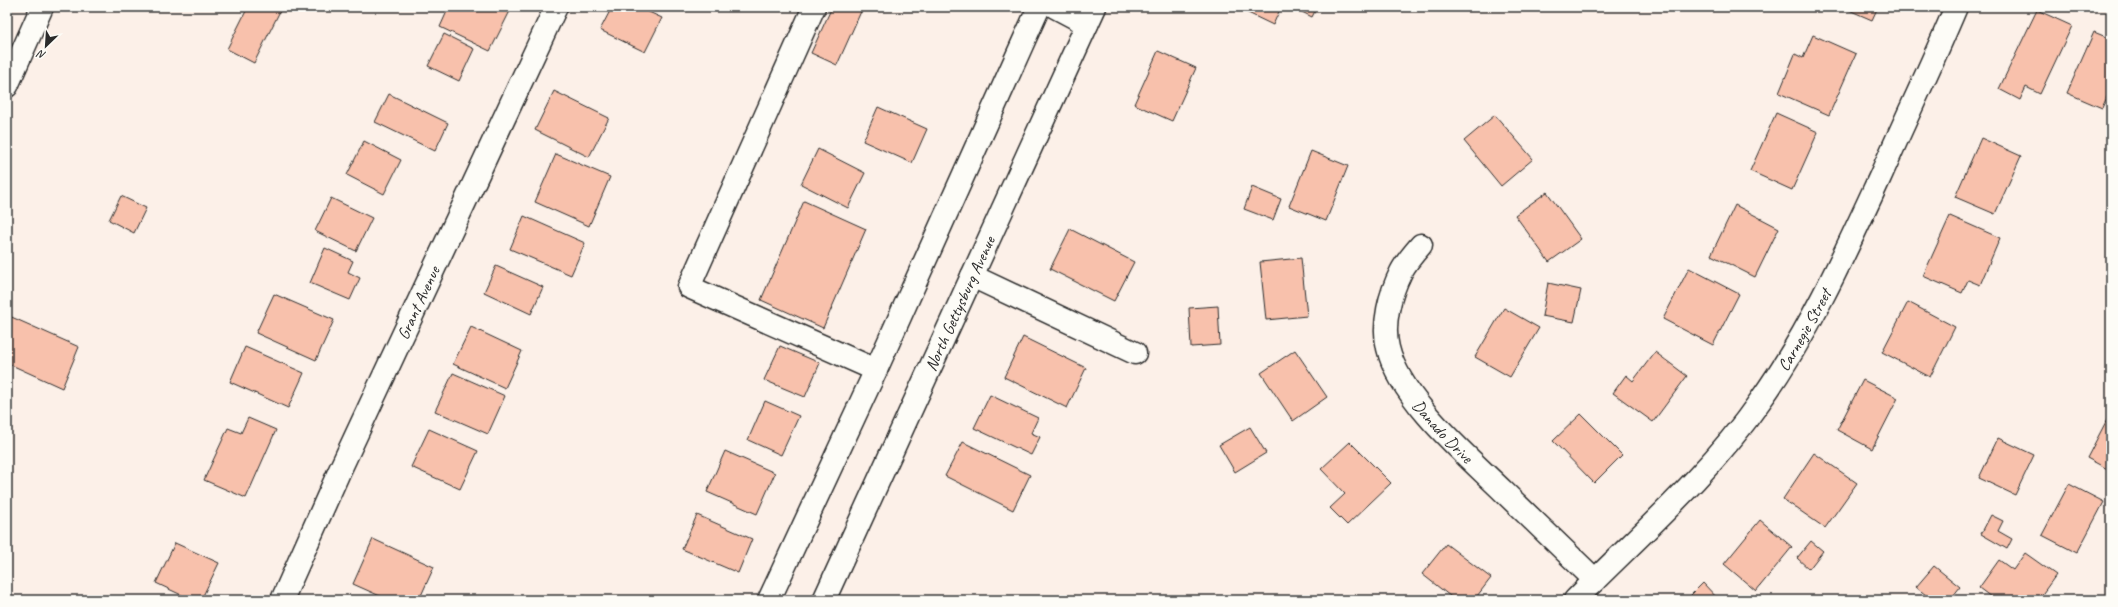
<svg xmlns="http://www.w3.org/2000/svg" width="2118" height="607" font-family="Caveat,sans-serif">
	<style>
		.building { fill: #f8c1ac; stroke: #2b2b2b }
		.lines { fill: none; stroke-linecap: round; stroke-linejoin: round }
		.minor-casing { stroke: #2b2b2b; stroke-width: 25 }
		.major-casing { stroke: #2b2b2b; stroke-width: 25 }
		.minor { stroke: #fdfcf7; stroke-width: 22 }
		.major { stroke: #fdfcf7; stroke-width: 22 }
		.labels { text-anchor: middle; dominant-baseline: central; stroke-width: 3; stroke-linejoin: round; paint-order: stroke }
		.street-label { font-size: 17px; fill: #2b2b2b; stroke: #fdfcf7 }
	</style>
	<rect width="100%" height="100%" fill="#fcf0e8"/>
	<filter id="ink" filterUnits="userSpaceOnUse"><feTurbulence type="fractalNoise" baseFrequency=".025" numOctaves="2"/><feDisplacementMap in="SourceGraphic" scale="8" xChannelSelector="R" yChannelSelector="G"/><feConvolveMatrix kernelMatrix="1 2 1 2 8 2 1 2 1" color-interpolation-filters="sRGB"/></filter>
	<g filter="url(#ink)">
		<g class="building">
			<polygon points="248,7 282,7 254,63 227,49"/>
			<polygon points="449,7 512,7 490,51 440,27"/>
			<polygon points="612,7 638,7 662,18 645,52 600,30"/>
			<polygon points="832,7 863,7 837,65 811,53"/>
			<polygon points="1249,7 1281,7 1273,25 1246,12"/>
			<polygon points="1292,7 1317,7 1312,17"/>
			<polygon points="1842,7 1878,7 1872,20"/>
			<polygon points="2037,10 2072,26 2040,94 2026,87 2020,100 1999,89"/>
			<polygon points="2094,32 2111,39 2111,88 2102,108 2067,93"/>
			<polygon points="444,34 474,49 459,81 428,66"/>
			<polygon points="1813,35 1856,54 1829,115 1779,93 1795,54 1803,58"/>
			<polygon points="1158,51 1196,68 1172,121 1134,104"/>
			<polygon points="554,91 609,118 589,157 535,130"/>
			<polygon points="389,94 448,123 435,151 375,122"/>
			<polygon points="878,107 927,129 912,163 863,141"/>
			<polygon points="1776,113 1818,132 1792,190 1750,171"/>
			<polygon points="1495,115 1533,159 1501,186 1464,141"/>
			<polygon points="1981,138 2021,156 1995,214 1955,197"/>
			<polygon points="364,141 401,160 384,194 347,175"/>
			<polygon points="818,149 865,173 848,208 801,184"/>
			<polygon points="1311,151 1348,166 1326,221 1289,206"/>
			<polygon points="556,154 610,177 589,226 535,202"/>
			<polygon points="1252,187 1281,199 1273,220 1244,209"/>
			<polygon points="1547,192 1581,239 1549,262 1515,215"/>
			<polygon points="121,196 146,208 134,233 109,220"/>
			<polygon points="331,198 372,218 356,251 315,231"/>
			<polygon points="804,201 866,229 823,328 761,300"/>
			<polygon points="1735,205 1779,228 1755,277 1711,255"/>
			<polygon points="524,216 585,243 571,275 510,249"/>
			<polygon points="1950,216 2000,238 1980,285 1968,280 1962,293 1923,276"/>
			<polygon points="1070,229 1134,262 1114,301 1050,269"/>
			<polygon points="325,248 353,261 348,272 360,278 350,300 310,283"/>
			<polygon points="1301,258 1307,316 1266,320 1260,262"/>
			<polygon points="496,266 543,287 531,314 484,292"/>
			<polygon points="1689,268 1739,294 1713,345 1663,319"/>
			<polygon points="1548,283 1581,290 1574,322 1542,316"/>
			<polygon points="274,294 334,320 316,360 256,333"/>
			<polygon points="1908,302 1955,327 1930,377 1882,352"/>
			<polygon points="1218,306 1220,345 1191,347 1189,308"/>
			<polygon points="1504,308 1539,328 1510,377 1475,357"/>
			<polygon points="7,315 79,347 62,388 7,363"/>
			<polygon points="471,327 522,351 505,388 453,364"/>
			<polygon points="1023,337 1086,368 1067,408 1004,377"/>
			<polygon points="780,346 820,363 805,397 764,380"/>
			<polygon points="245,347 304,373 288,408 230,382"/>
			<polygon points="1295,350 1327,397 1293,421 1261,373"/>
			<polygon points="1655,352 1687,376 1653,422 1613,393 1626,375 1633,381"/>
			<polygon points="453,373 505,396 488,434 435,411"/>
			<polygon points="1863,380 1898,398 1872,449 1837,430"/>
			<polygon points="990,395 1038,418 1031,433 1040,437 1031,455 974,428"/>
			<polygon points="765,401 799,416 781,455 748,440"/>
			<polygon points="2111,412 2111,471 2087,458"/>
			<polygon points="1581,414 1622,455 1594,483 1553,441"/>
			<polygon points="248,418 276,430 246,498 204,480 228,428 241,433"/>
			<polygon points="1250,427 1266,453 1235,472 1219,445"/>
			<polygon points="429,429 478,451 460,489 411,467"/>
			<polygon points="1998,438 2034,455 2015,495 1979,478"/>
			<polygon points="963,442 1030,475 1013,510 945,476"/>
			<polygon points="1350,442 1391,483 1347,525 1330,508 1345,494 1321,469"/>
			<polygon points="725,451 775,473 757,514 707,492"/>
			<polygon points="1814,453 1857,483 1825,528 1783,499"/>
			<polygon points="2069,484 2104,502 2077,553 2042,535"/>
			<polygon points="697,515 752,539 738,573 682,549"/>
			<polygon points="1991,515 2003,521 1998,531 2012,539 2007,549 1981,534"/>
			<polygon points="1760,520 1792,547 1756,591 1724,564"/>
			<polygon points="373,539 434,567 419,600 389,600 353,584"/>
			<polygon points="1811,541 1823,551 1809,569 1797,558"/>
			<polygon points="175,543 219,563 201,600 192,600 156,583"/>
			<polygon points="1446,544 1491,578 1474,600 1455,600 1422,574"/>
			<polygon points="2025,553 2056,575 2038,600 1995,600 1979,588 1999,560 2013,570"/>
			<polygon points="1934,566 1960,587 1950,600 1932,600 1916,587"/>
			<polygon points="1703,583 1719,600 1686,600"/>
		</g>
		<g class="lines">
			<g class="minor-casing">
				<g id="minor">
					<polyline points="814,7 689,287 876,370"/>
					<polyline points="1055,7 1087,24"/>
					<polyline points="7,86 42,7"/>
					<path id="s1" d="M1421,245C1414,253 1406,262 1401,272C1390,294 1382,324 1388,348C1400,399 1466,455 1503,491C1534,521 1564,550 1595,580"/>
					<polyline points="972,276 1135,353"/>
					<path id="s2" d="M282,600L339,472L556,7"/>
					<path id="s3" d="M1575,600C1638,536 1708,476 1760,401C1810,331 1844,255 1880,177C1905,120 1932,64 1956,7"/>
				</g>
			</g>
			<g class="major-casing">
				<g id="major">
					<polyline points="769,600 876,370 1039,7"/>
					<path id="s4" d="M824,600L1095,7"/>
				</g>
			</g>
			<use href="#minor" class="minor"/>
			<use href="#major" class="major"/>
		</g>
	</g>
	<g class="labels">
		<g class="street-label">
			<text stroke="none"><textPath href="#s2" startOffset="327">Grant Avenue</textPath></text>
			<text stroke="none"><textPath href="#s4" startOffset="326">North Gettysburg Avenue</textPath></text>
			<text stroke="none"><textPath href="#s3" startOffset="356">Carnegie Street</textPath></text>
			<text stroke="none"><textPath href="#s1" startOffset="213">Danado Drive</textPath></text>
		</g>
	</g>
	<rect width="2118" height="607" fill="none" stroke="#fdfcf7" stroke-width="24"/>
	<rect x="12" y="12" width="2094" height="583" fill="none" stroke="#2b2b2b" stroke-width="1.5" filter="url(#ink)"/>
	<g transform="translate(46 46) rotate(205)" stroke="#fdfcf7" stroke-width="3" paint-order="stroke">
	<path d="M0-3L7 15L0 10L-7 15Z" fill="#2b2b2b"/>
	<text y="-6" font-size="11" font-weight="bold" text-anchor="middle" fill="#2b2b2b">N</text>
	</g>
</svg>
